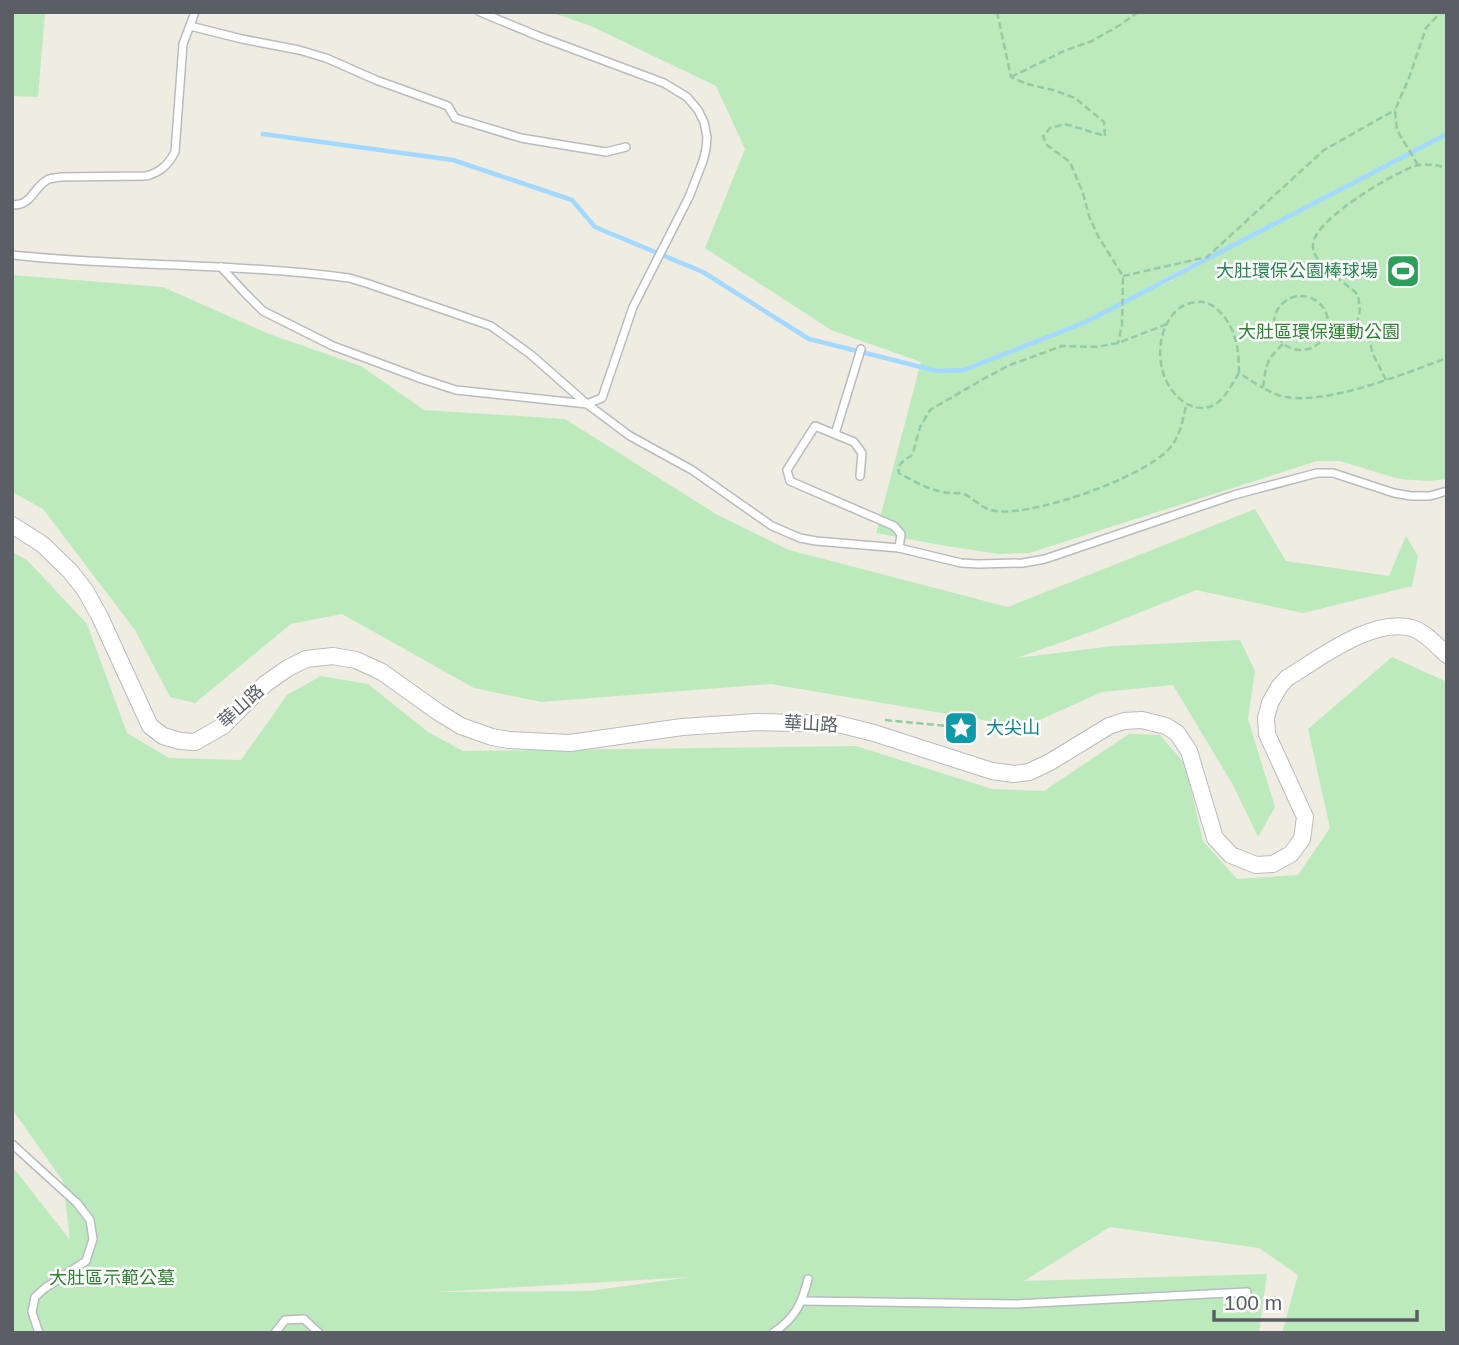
<svg xmlns="http://www.w3.org/2000/svg" width="1459" height="1345" font-family="Arial,'Noto Sans TC',sans-serif">
	<style>
		.green { fill: #bceabc; fill-rule: evenodd }
		.lines { fill: none; stroke-linecap: round; stroke-linejoin: round }
		.stream { stroke: #a3d8ff; stroke-width: 4.5 }
		.service-casing { stroke: #b8bbc0; stroke-width: 10 }
		.tertiary-casing { stroke: #b8bbc0; stroke-width: 18 }
		.path { stroke: #95cba4; stroke-width: 2.5; stroke-dasharray: 7 3.5; stroke-linecap: butt }
		.service { stroke: #fff; stroke-width: 7 }
		.tertiary { stroke: #fff; stroke-width: 16 }
		.labels { text-anchor: middle; dominant-baseline: central; stroke-width: 5; stroke-linejoin: round; paint-order: stroke }
		.leisure-label { font-size: 18px; fill: #27864d; stroke: #fff; text-anchor: end }
		.park-label { font-size: 18px; fill: #2b842f; stroke: #fff }
		.street-label { font-size: 18px; fill: #5b5f65; stroke: #fff }
		.culture-label { font-size: 18px; fill: #0d838f; stroke: #fff; text-anchor: start }
	</style>
	<rect width="100%" height="100%" fill="#efece2"/>
	<g class="green">
		<polygon points="12,12 45,12 38,97 12,96"/>
		<path d="M550,12H1447V479L1428,481L1399,479L1340,461H1317L1029,553L999,554L946,546L876,533L921,362L831,330L705,248L745,149L716,86L591,26ZM1210,254L1171,281L1112,308V307Z"/>
		<polygon points="12,275 163,287 269,334 361,366 424,410 565,419 716,514 789,550 1008,607 1255,509 1286,561 1389,576 1406,536 1418,556 1412,586 1303,613 1196,590 1093,631 1017,658 1113,646 1240,640 1255,671 1248,719 1275,807 1258,837 1233,785 1173,685 1102,692 1024,727 771,684 541,702 474,688 342,614 291,624 195,703 170,697 135,630 43,509 12,492"/>
		<path d="M12,552L27,560L87,624L127,733L169,758L241,760L287,695L321,676L368,684L428,732L463,751L856,746L992,789L1044,791L1129,734L1160,735L1185,764L1203,841L1237,879L1298,875L1330,828L1308,729L1392,657L1447,682V1333H1282L1298,1275L1259,1248L1110,1227L1024,1281L1267,1274L1259,1333H12V1166L70,1240L63,1181L12,1109ZM691,1277L589,1291L437,1292Z"/>
	</g>
	<g class="lines">
		<polyline class="stream" points="263,134 453,160 572,200 595,227 703,272 809,339 937,371 964,370 1086,322 1447,134"/>
		<g class="service-casing">
			<g id="service">
				<polyline points="190,26 242,39 299,50 326,58 376,80 448,106 455,118 521,138 569,146 606,152 626,147"/>
				<path d="M12,205C34,205 32,187 49,179C52,178 56,178 60,177L146,176C161,172 168,165 175,152L183,44L195,12"/>
				<path d="M12,255C124,267 238,263 349,278L366,283L491,326L530,354L587,404L630,436L692,470L772,526L800,538L816,541L899,548L961,563L978,564L1023,563L1045,559L1234,495L1317,473H1333L1394,493L1411,496H1430L1447,491"/>
				<polyline points="221,267 244,292 263,311 333,346 422,379 456,390 587,404 602,398 633,307 689,197 703,161 706,149 707,137 704,122 698,110 687,97 664,83 538,36 480,12"/>
				<polyline points="835,434 861,349"/>
				<polyline points="860,476 862,453 854,442 815,426 787,470 790,481 894,526 901,534 899,548"/>
				<polyline points="12,1144 77,1203 90,1220 93,1239 86,1261 45,1288 35,1297 32,1312 39,1333"/>
				<polyline points="802,1301 1015,1304 1247,1292"/>
				<polyline points="275,1333 285,1320 304,1319 319,1333"/>
				<path d="M773,1333C795,1318 802,1304 808,1279"/>
			</g>
		</g>
		<g class="tertiary-casing">
			<path id="tertiary" d="M12,525L42,544L70,571L85,590L100,617L150,726L163,736L180,741L195,742L223,726L265,684L288,668L306,659L333,656L356,660L382,672L438,712L461,726L492,737L509,740L570,743L682,727L757,722L838,724L874,733L992,771L1014,774L1029,772L1050,762L1109,726L1124,721L1142,720L1166,726L1177,733L1189,751L1215,838L1231,855L1256,865L1273,864L1291,854L1302,839L1305,817L1267,734L1266,718L1270,703L1279,687L1287,678C1320,658 1373,617 1412,628C1425,632 1437,646 1447,655"/>
		</g>
		<g class="path">
			<polyline points="997,12 1011,77 1027,84 1053,90 1075,98 1104,122 1105,136 1065,124 1050,128 1043,136 1047,145 1070,162 1083,193 1089,216 1098,236 1123,276 1122,325 1118,343"/>
			<polyline points="1011,77 1064,51 1092,41 1120,25 1138,12"/>
			<polyline points="1418,165 1397,130 1395,110 1409,78 1426,28 1441,12"/>
			<polyline points="1123,276 1207,257 1324,150 1395,110"/>
			<circle cx="1301" cy="323" r="27"/>
			<path d="M1167,324L1118,343L1096,347L1062,346L1010,365L985,378L930,410L920,427L913,453L911,456L904,460L898,467L899,473C913,481 927,489 943,492C950,494 957,492 964,494C973,498 981,508 991,510C1027,520 1144,477 1169,449C1180,437 1183,420 1186,405"/>
			<polyline points="1326,334 1357,323"/>
			<path d="M1283,344C1266,360 1266,365 1263,388C1267,390 1272,393 1278,395C1319,409 1406,373 1447,358"/>
			<path d="M1239,373C1232,384 1224,401 1212,406C1199,411 1187,406 1178,397C1156,377 1154,336 1174,313C1180,306 1188,303 1197,302C1205,301 1211,304 1217,309C1236,327 1239,348 1239,373L1263,388"/>
			<path d="M1386,380L1373,354L1369,339L1357,323L1360,310L1358,295C1346,282 1311,264 1313,244C1315,219 1392,174 1415,166C1425,163 1436,165 1447,168"/>
			<polyline points="885,720 967,728"/>
		</g>
		<use href="#service" class="service"/>
		<use href="#tertiary" class="tertiary"/>
	</g>
	<defs>
		<g id="stadium-square" transform="scale(1.75)"><rect x="-9" y="-9" width="18" height="18" rx="4" fill="#2e9e5b" stroke="#fff"/><path d="M0-5a6.5 5 0 1 0 0 10a6.5 5 0 1 0 0-10ZM-3.5-1.8h7v3.6h-7Z" fill="#fff"/></g>
		<g id="sight-square" transform="scale(1.75)"><rect x="-9" y="-9" width="18" height="18" rx="4" fill="#0f9aa8" stroke="#fff"/><path d="M0-6L1.8-2.2L6-1.7L2.9 1.2L3.7 5.4L0 3.3L-3.7 5.4L-2.9 1.2L-6-1.7L-1.8-2.2Z" fill="#fff"/></g>
	</defs>
	<g fill-rule="evenodd">
		<use href="#stadium-square" x="1403" y="271"/>
		<use href="#sight-square" x="961" y="728"/>
	</g>
	<g class="labels">
		<g class="leisure-label">
			<text x="1378" y="271">大肚環保公園棒球場</text>
		</g>
		<g class="park-label">
			<text x="1319" y="332">大肚區環保運動公園</text>
			<text x="112" y="1278">大肚區示範公墓</text>
		</g>
		<g class="street-label">
			<text transform="translate(241 706) rotate(-42)">華山路</text>
			<text transform="translate(811 724) rotate(3)">華山路</text>
		</g>
		<g class="culture-label">
			<text x="986" y="728">大尖山</text>
		</g>
	</g>
	<rect width="1459" height="1345" fill="none" stroke="#5b5f65" stroke-width="28"/>
	<path d="M1214 1310v10h203v-10" fill="none" stroke="#5b5f65" stroke-width="3.5"/>
	<text x="1224" y="1310" font-size="21" fill="#5b5f65" stroke="#ffffff" stroke-width="5" paint-order="stroke">100 m</text>
</svg>
